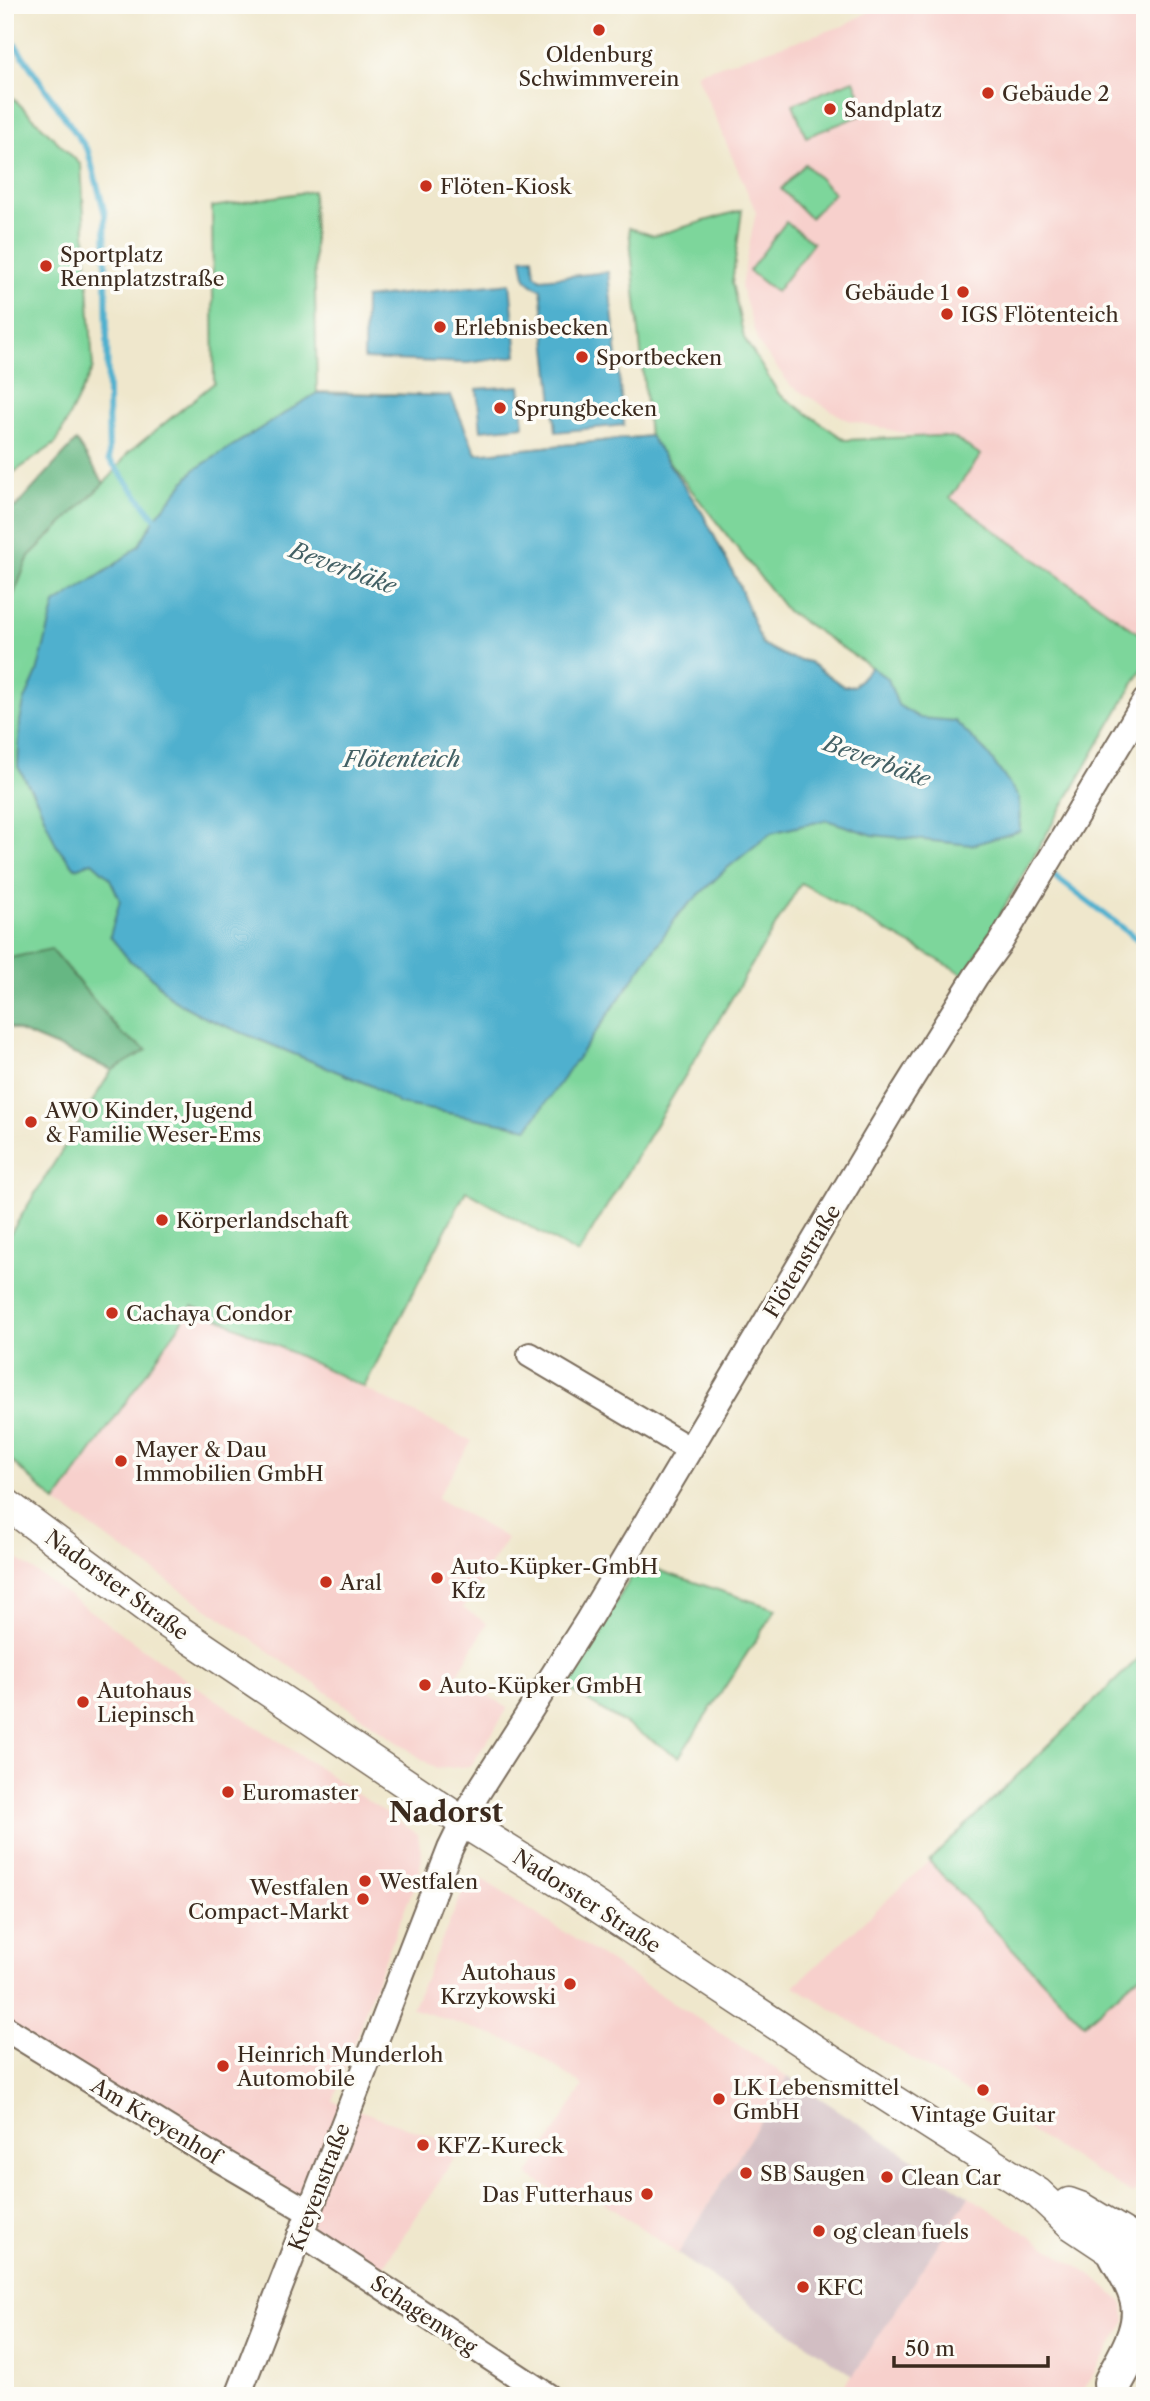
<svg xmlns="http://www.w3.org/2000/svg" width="1150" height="2401" font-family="'Libre Caslon Text',serif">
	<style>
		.built { fill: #f7d0cc }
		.industrial { fill: #d2bec3 }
		.green { fill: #7dd69b; stroke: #5c805c; stroke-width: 2; fill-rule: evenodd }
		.forest { fill: #66b783; stroke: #507050; stroke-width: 2 }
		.water { fill: #4fb0ce; stroke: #456d76; stroke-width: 2 }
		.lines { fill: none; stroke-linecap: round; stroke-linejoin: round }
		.stream { stroke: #4fb0ce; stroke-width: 6 }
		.minor-casing { stroke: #7a6c5b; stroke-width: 28 }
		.tertiary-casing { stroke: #7a6c5b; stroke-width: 33 }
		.trunk-casing { stroke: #7a6c5b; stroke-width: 42 }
		.minor { stroke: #fff; stroke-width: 24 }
		.tertiary { stroke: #fff; stroke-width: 30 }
		.trunk { stroke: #fff; stroke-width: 38 }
		.poi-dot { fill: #c8321e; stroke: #fdfcf7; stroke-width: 2.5 }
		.labels { text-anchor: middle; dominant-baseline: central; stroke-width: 7; stroke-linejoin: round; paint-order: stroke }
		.poi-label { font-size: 21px; fill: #3b2a1e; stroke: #fdfcf7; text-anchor: start }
		.street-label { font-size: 21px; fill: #3b2a1e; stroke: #fdfcf7 }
		.water-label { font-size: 23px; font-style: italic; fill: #436064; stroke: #fdfcf7 }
		.district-label { font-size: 28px; font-weight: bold; fill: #3b2a1e; stroke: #fdfcf7 }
	</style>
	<rect width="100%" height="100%" fill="#fdfcf7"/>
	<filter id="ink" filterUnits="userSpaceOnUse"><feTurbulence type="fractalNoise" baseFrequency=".0143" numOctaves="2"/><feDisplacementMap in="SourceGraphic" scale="14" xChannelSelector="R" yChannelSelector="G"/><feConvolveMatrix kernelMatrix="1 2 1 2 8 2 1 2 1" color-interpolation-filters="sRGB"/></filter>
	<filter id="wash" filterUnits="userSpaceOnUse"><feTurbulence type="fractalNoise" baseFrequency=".00686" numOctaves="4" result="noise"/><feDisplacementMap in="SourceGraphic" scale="28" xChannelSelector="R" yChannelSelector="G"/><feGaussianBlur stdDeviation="1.57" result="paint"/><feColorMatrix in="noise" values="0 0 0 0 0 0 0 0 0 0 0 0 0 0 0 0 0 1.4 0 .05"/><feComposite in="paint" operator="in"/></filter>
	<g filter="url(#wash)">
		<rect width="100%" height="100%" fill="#efe7cc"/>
		<g class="built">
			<polygon points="881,5 1145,5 1145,638 950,498 981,455 936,436 921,437 847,420 791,386 758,343 741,286 756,212 696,73 843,26"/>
			<polygon points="193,1305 472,1441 437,1498 507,1538 463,1608 487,1623 457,1676 508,1708 471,1766 436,1769 56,1502"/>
			<polygon points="5,1550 181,1676 418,1834 422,1857 419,1874 376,1981 333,2101 462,2147 374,2281 301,2233 309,2212 5,2028"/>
			<polygon points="929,1861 1083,2023 1145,1970 1145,2184 1132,2194 794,1986"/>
			<polygon points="479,1877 788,2077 678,2254 585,2189 573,2204 528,2175 583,2086 525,2046 412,2008 467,1882"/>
			<polygon points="969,2196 1098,2280 1123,2303 1126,2321 1080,2396 837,2396"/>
		</g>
		<polygon class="industrial" points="788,2077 969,2196 853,2376 678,2254"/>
		<g class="green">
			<polygon points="854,80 867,113 806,137 793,104"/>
			<polygon points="5,90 81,165 93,368 56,443 13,473 5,471"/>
			<polygon points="805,164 834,193 810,218 781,189"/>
			<path d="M313,191L317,392L451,396L476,454L649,436L629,228L654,236L742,210L732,283L744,338L779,394L845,440L936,436L954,438L981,455L950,498L1145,638V664L965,975L801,883L578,1254L466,1191L364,1387L193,1306L56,1502L5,1455V1242L112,1070L5,1025V617L29,556L111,476L128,453L214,383L212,207ZM658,448L787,611L871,667L854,686H843L809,662L787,657L762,644L739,585L703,514Z"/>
			<polygon points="786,222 813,243 776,292 749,271"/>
			<polygon points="639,1564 776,1609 679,1757 565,1687"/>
			<polygon points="1145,1652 1145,1970 1084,2024 929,1861"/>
		</g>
		<g class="forest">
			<polygon points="76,441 104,483 29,556 5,617 5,504 16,507"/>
			<polygon points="51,949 122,1034 147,1050 113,1070 5,1025 5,959"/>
		</g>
		<g class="water">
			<path d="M533,257L535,274L541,279L608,272L624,425L556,432L541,289C523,283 525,276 522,258Z"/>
			<polygon points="510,283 517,356 468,363 364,359 365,298"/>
			<polygon points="520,386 524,426 481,430 477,389"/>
			<polygon points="317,393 451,396 476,454 650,436 703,514 739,585 762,644 787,657 809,662 843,686 854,686 871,667 888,679 898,705 920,718 955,721 988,754 1019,798 1020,831 972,845 873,835 826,820 771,833 725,870 679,914 528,1128 400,1104 372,1086 206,1018 173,1000 148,973 129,960 110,936 120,900 109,877 92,862 75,868 56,845 38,802 18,767 20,721 24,702 37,673 55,604 112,567 139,545 155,518 194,470"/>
		</g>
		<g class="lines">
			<g class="stream">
				<polyline points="5,30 88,151 105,214 109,459 155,518 160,520"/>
				<polyline points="1048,871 1145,945"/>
			</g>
		</g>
	</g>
	<g filter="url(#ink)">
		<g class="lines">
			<g class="minor-casing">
				<g id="minor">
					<polyline points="530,1355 689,1449"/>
					<polyline points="5,2028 208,2153 309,2212"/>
					<polyline points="301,2233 548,2396"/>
					<polyline points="238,2396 450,1849 477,1794 588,1620 892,1110 976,976 1000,943 1145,701"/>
				</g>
			</g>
			<g class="tertiary-casing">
				<g id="tertiary">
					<polyline points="5,1503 163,1620 463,1822 580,1895 833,2062 1038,2193 1072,2225 1135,2267"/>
					<polyline points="1069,2203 1080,2207 1145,2246"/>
				</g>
			</g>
			<g class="trunk-casing">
				<path id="trunk" d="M1113,2383C1126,2358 1149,2325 1138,2295C1134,2281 1125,2268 1118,2255"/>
			</g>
			<use href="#minor" class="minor"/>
			<use href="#tertiary" class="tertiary"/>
			<use href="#trunk" class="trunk"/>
		</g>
	</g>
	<g class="poi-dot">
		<circle cx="599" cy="30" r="7"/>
		<circle cx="988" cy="93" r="7"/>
		<circle cx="830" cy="109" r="7"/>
		<circle cx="426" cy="186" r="7"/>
		<circle cx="46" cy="266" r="7"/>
		<circle cx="963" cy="292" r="7"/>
		<circle cx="947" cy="314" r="7"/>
		<circle cx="440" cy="327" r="7"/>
		<circle cx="582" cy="357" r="7"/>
		<circle cx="500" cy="408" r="7"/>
		<circle cx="31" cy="1122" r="7"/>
		<circle cx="162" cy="1220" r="7"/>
		<circle cx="112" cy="1313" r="7"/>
		<circle cx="121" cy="1461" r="7"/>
		<circle cx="437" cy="1578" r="7"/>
		<circle cx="326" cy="1582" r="7"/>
		<circle cx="425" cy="1685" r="7"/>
		<circle cx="83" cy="1702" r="7"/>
		<circle cx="228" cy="1792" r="7"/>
		<circle cx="365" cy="1881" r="7"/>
		<circle cx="363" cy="1899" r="7"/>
		<circle cx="570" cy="1984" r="7"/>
		<circle cx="223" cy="2066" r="7"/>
		<circle cx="983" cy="2090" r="7"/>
		<circle cx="719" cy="2099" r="7"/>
		<circle cx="423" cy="2145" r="7"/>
		<circle cx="746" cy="2173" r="7"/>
		<circle cx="887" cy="2177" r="7"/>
		<circle cx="647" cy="2194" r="7"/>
		<circle cx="819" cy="2231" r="7"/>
		<circle cx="803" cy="2287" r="7"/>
	</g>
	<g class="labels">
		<g class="poi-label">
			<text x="599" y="54" text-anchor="middle">Oldenburg<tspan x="599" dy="24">Schwimmverein</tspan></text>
			<text x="1002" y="93">Gebäude 2</text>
			<text x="844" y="109">Sandplatz</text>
			<text x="440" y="186">Flöten-Kiosk</text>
			<text x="60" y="254">Sportplatz<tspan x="60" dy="24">Rennplatzstraße</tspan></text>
			<text x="949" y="292" text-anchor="end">Gebäude 1</text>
			<text x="961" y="314">IGS Flötenteich</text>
			<text x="454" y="327">Erlebnisbecken</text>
			<text x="596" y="357">Sportbecken</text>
			<text x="514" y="408">Sprungbecken</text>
			<text x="45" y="1110">AWO Kinder, Jugend<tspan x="45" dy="24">&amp; Familie Weser-Ems</tspan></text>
			<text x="176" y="1220">Körperlandschaft</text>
			<text x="126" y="1313">Cachaya Condor</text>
			<text x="135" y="1449">Mayer &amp; Dau<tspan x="135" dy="24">Immobilien GmbH</tspan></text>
			<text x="451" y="1566">Auto-Küpker-GmbH<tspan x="451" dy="24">Kfz</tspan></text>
			<text x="340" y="1582">Aral</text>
			<text x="439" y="1685">Auto-Küpker GmbH</text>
			<text x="97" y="1690">Autohaus<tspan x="97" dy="24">Liepinsch</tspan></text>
			<text x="242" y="1792">Euromaster</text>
			<text x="379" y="1881">Westfalen</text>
			<text x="349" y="1887" text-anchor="end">Westfalen<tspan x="349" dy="24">Compact-Markt</tspan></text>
			<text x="556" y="1972" text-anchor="end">Autohaus<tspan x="556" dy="24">Krzykowski</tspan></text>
			<text x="237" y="2054">Heinrich Munderloh<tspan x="237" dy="24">Automobile</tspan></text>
			<text x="733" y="2087">LK Lebensmittel<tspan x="733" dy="24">GmbH</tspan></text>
			<text x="983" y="2114" text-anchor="middle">Vintage Guitar</text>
			<text x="437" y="2145">KFZ-Kureck</text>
			<text x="760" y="2173">SB Saugen</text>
			<text x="901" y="2177">Clean Car</text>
			<text x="633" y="2194" text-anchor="end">Das Futterhaus</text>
			<text x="833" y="2231">og clean fuels</text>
			<text x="817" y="2287">KFC</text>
		</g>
		<g class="street-label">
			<text transform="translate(802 1261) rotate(-59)">Flötenstraße</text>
			<text transform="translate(117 1585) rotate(36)">Nadorster Straße</text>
			<text transform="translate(587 1901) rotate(33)">Nadorster Straße</text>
			<text transform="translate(156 2121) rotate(31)">Am Kreyenhof</text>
			<text transform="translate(319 2187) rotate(-69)">Kreyenstraße</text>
			<text transform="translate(424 2315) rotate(34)">Schagenweg</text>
		</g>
		<g class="water-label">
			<text transform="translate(343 568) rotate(20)">Beverbäke</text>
			<text x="402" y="759">Flötenteich</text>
			<text transform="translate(877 761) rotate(20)">Beverbäke</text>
		</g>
		<g class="district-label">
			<text x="446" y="1812">Nadorst</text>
		</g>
	</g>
	<rect width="1150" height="2401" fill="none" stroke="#fdfcf7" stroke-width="28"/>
	<path d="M894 2356v10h154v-10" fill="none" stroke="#3b2a1e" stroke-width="3.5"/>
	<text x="905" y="2356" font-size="21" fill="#3b2a1e" stroke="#fdfcf7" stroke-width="5" paint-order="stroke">50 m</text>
</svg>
